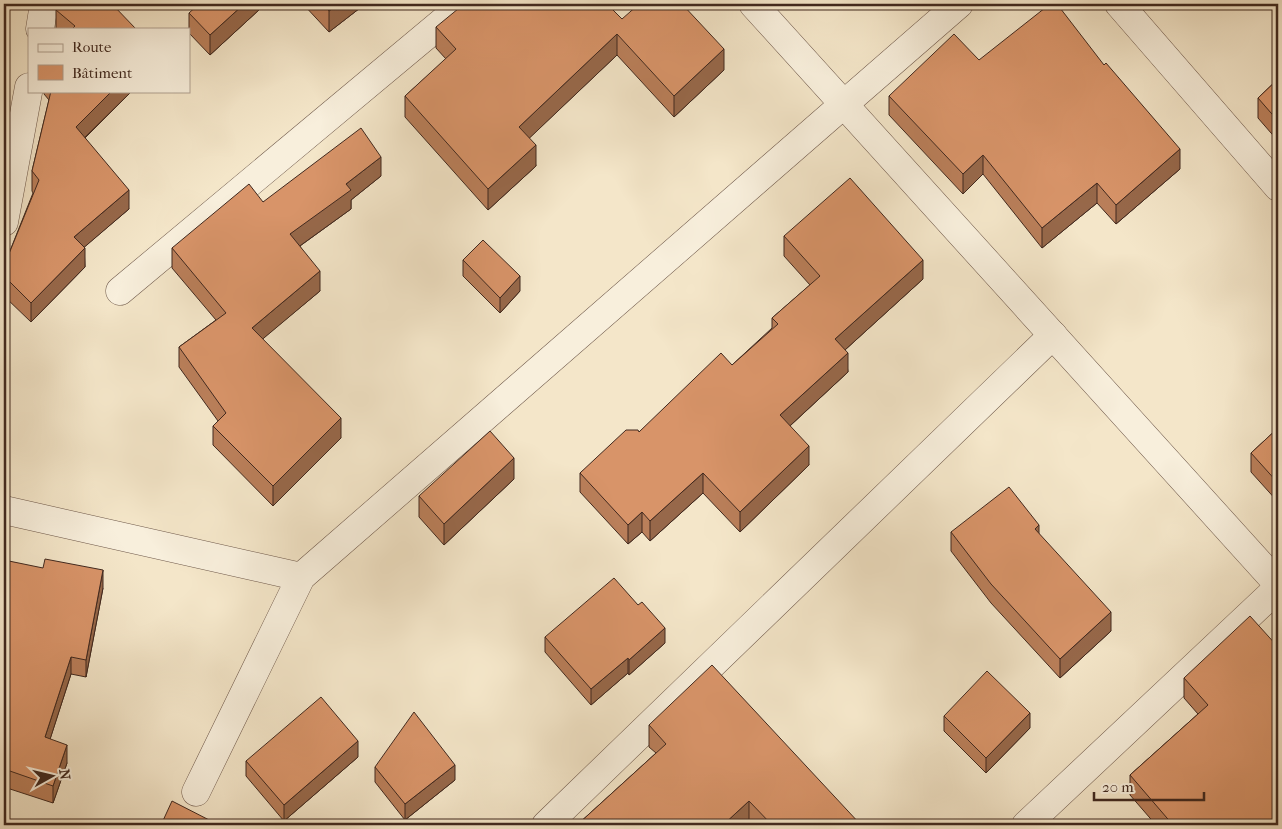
<svg xmlns="http://www.w3.org/2000/svg" width="1282" height="829" font-family="'IM FELL French Canon',serif">
	<style>
		.lines { fill: none; stroke-linecap: round; stroke-linejoin: round }
		.minor-casing { stroke: #6e584a; stroke-width: 29 }
		.minor { stroke: #f8efdc; stroke-width: 28 }
		.wall { fill: #ba7f5a; stroke: #41291f }
		.shaded-wall { fill: #97684a; stroke: #41291f }
		.building { fill: #d89469; stroke: #41291f }
	</style>
	<rect width="100%" height="100%" fill="#f4e6c9"/>
	<filter id="stains"><feTurbulence type="fractalNoise" baseFrequency=".004" numOctaves="4"/><feColorMatrix values="0 0 0 0 .2 0 0 0 0 .09 0 0 0 0 .02 0 0 0 .5 -.17"/></filter>
	<radialGradient id="worn" r=".72"><stop offset=".6" stop-color="#630" stop-opacity="0"/><stop offset="1" stop-color="#630" stop-opacity=".3"/></radialGradient>
	<g class="lines">
		<g class="minor-casing">
			<g id="minor">
				<polyline points="753,4 1278,584"/>
				<polyline points="1119,4 1278,187"/>
				<polyline points="40,29 44,4"/>
				<polyline points="4,222 29,87"/>
				<polyline points="120,291 464,4"/>
				<polyline points="4,510 301,577"/>
				<polyline points="196,792 301,577 959,4"/>
				<polyline points="546,825 1053,335"/>
				<polyline points="1026,825 1278,588"/>
			</g>
		</g>
		<use href="#minor" class="minor"/>
	</g>
	<g class="wall">
		<polygon points="260,4 260,9 210,55 189,33 189,13"/>
		<polygon points="303,4 360,4 360,8 329,32"/>
		<polygon points="1203,4 1214,4 1208,9"/>
		<polygon points="56,10 136,29 56,29"/>
		<polygon points="622,19 724,70 674,117 617,55 529,138 536,166 488,210 405,117 405,96 446,59 436,48 436,27"/>
		<polygon points="979,60 1180,169 1116,224 1097,203 1042,248 983,174 963,194 889,115 889,96"/>
		<polygon points="1278,79 1278,141 1258,118 1258,98"/>
		<polygon points="44,91 132,91 85,138 129,209 84,247 85,267 31,322 4,296 4,266 33,193 32,191 32,171 49,100 44,94"/>
		<polygon points="381,176 351,200 351,209 300,246 320,291 262,339 341,438 273,506 213,445 213,426 218,421 179,367 179,347 216,320 172,268 172,248 263,202"/>
		<polygon points="784,236 923,279 845,350 848,372 790,426 809,465 740,532 703,493 650,541 642,532 628,544 580,492 580,473 639,432 732,365 772,328 772,318 810,285 784,256"/>
		<polygon points="463,260 520,291 500,313 463,276"/>
		<polygon points="1278,345 1278,366 1277,365 1277,346"/>
		<polygon points="1278,428 1278,502 1251,472 1251,453"/>
		<polygon points="514,479 444,545 419,517 419,496"/>
		<polygon points="951,532 1039,534 1111,631 1060,678 991,603 951,551"/>
		<polygon points="4,560 103,588 86,677 71,674 50,739 67,763 53,803 7,788"/>
		<polygon points="545,637 665,643 629,675 628,673 591,705 545,652"/>
		<polygon points="1278,647 1278,825 1156,825 1130,795 1130,775 1198,714 1184,698 1184,678"/>
		<polygon points="944,716 1030,728 986,773 944,731"/>
		<polygon points="649,725 861,825 752,825 749,822 746,825 577,825 656,753 649,747"/>
		<polygon points="358,757 284,821 246,776 246,761"/>
		<polygon points="375,767 455,780 405,820 375,782"/>
	</g>
	<g class="shaded-wall">
		<polygon points="244,4 260,4 260,9 210,55 210,35"/>
		<polygon points="338,4 360,4 360,8 329,32 329,11"/>
		<polygon points="1208,4 1214,4 1208,9"/>
		<polygon points="617,34 617,55 519,148 519,127"/>
		<polygon points="724,49 724,70 674,117 674,96"/>
		<polygon points="112,91 132,91 76,146 76,127"/>
		<polygon points="536,145 536,166 488,210 488,189"/>
		<polygon points="1180,149 1180,169 1116,224 1116,205"/>
		<polygon points="983,155 983,174 963,194 963,174"/>
		<polygon points="381,157 381,176 351,200 351,209 290,253 290,234 346,184"/>
		<polygon points="1097,183 1097,203 1042,248 1042,228"/>
		<polygon points="129,190 129,209 74,256 74,237"/>
		<polygon points="85,248 85,267 31,322 31,303"/>
		<polygon points="923,260 923,279 835,359 835,339"/>
		<polygon points="320,271 320,291 252,348 252,328"/>
		<polygon points="520,276 520,291 500,313 500,298"/>
		<polygon points="848,353 848,372 780,435 780,415"/>
		<polygon points="341,418 341,438 273,506 273,486"/>
		<polygon points="809,446 809,465 740,532 740,512"/>
		<polygon points="514,458 514,479 444,545 444,524"/>
		<polygon points="703,473 703,493 650,541 650,521"/>
		<polygon points="642,512 642,532 628,544 628,525"/>
		<polygon points="1039,525 1039,545 1035,529"/>
		<polygon points="103,570 103,588 86,677 86,660"/>
		<polygon points="1111,612 1111,631 1060,678 1060,659"/>
		<polygon points="665,628 665,643 629,675 629,660"/>
		<polygon points="71,657 71,674 45,755 45,737"/>
		<polygon points="628,658 628,673 591,705 591,689"/>
		<polygon points="1030,713 1030,728 986,773 986,758"/>
		<polygon points="358,741 358,757 284,821 284,805"/>
		<polygon points="67,745 67,763 53,803 53,786"/>
		<polygon points="455,765 455,780 405,820 405,804"/>
		<polygon points="7,770 7,788 4,797 4,780"/>
		<polygon points="749,801 749,822 746,825 723,825"/>
	</g>
	<g class="building">
		<polygon points="57,4 112,4 136,29 72,29 75,26 56,10"/>
		<polygon points="199,4 244,4 210,35 189,13"/>
		<polygon points="323,4 338,4 329,11"/>
		<polygon points="464,4 607,4 622,19 639,4 682,4 724,49 674,96 617,34 519,127 536,145 488,189 405,96 456,49 436,27"/>
		<polygon points="1050,4 1057,4 1104,65 1106,63 1180,149 1116,205 1097,183 1042,228 983,155 963,174 889,96 954,34 979,60"/>
		<polygon points="1278,79 1278,121 1258,98"/>
		<polygon points="51,91 112,91 76,127 129,190 74,237 85,248 31,303 4,276 4,266 39,180 32,171"/>
		<polygon points="361,128 381,157 346,184 351,190 290,234 320,271 252,328 341,418 273,486 213,426 226,413 179,347 226,313 172,248 249,184 263,202"/>
		<polygon points="850,178 923,260 835,339 848,353 780,415 809,446 740,512 703,473 650,521 642,512 628,525 580,473 626,430 638,430 639,432 721,353 732,365 778,324 772,318 820,276 784,236"/>
		<polygon points="483,240 520,276 500,298 463,260"/>
		<polygon points="1278,428 1278,483 1251,453"/>
		<polygon points="490,431 514,458 444,524 419,496"/>
		<polygon points="1009,487 1039,525 1035,529 1111,612 1060,659 991,584 951,532"/>
		<polygon points="45,559 103,570 86,660 71,657 45,737 67,745 53,786 7,770 4,780 4,560 43,568"/>
		<polygon points="614,578 638,605 642,602 665,628 629,660 628,658 591,689 545,637"/>
		<polygon points="1250,616 1278,647 1278,825 1173,825 1130,775 1208,705 1184,678"/>
		<polygon points="712,665 861,825 772,825 749,801 723,825 577,825 666,744 649,725"/>
		<polygon points="987,671 1030,713 986,758 944,716"/>
		<polygon points="321,697 358,741 284,805 246,761"/>
		<polygon points="414,712 455,765 405,804 375,767"/>
		<polygon points="172,801 215,823 213,825 161,825"/>
	</g>
	<rect width="1282" height="829" fill="none" stroke="#f4e6c9" stroke-width="20"/>
	<rect x="5" y="5" width="1272" height="819" fill="none" stroke="#41291f" stroke-width="2.5"/>
	<rect x="10" y="10" width="1262" height="809" fill="none" stroke="#41291f"/>
	<rect x="28" y="28" width="162" height="65" fill="#f8efdc" stroke="#afa090"/>
	<rect x="38" y="44" width="25" height="8" fill="#f8efdc" stroke="#afa090"/>
	<text x="72" y="52" font-size="15" fill="#41291f">Route</text>
	<rect x="38" y="65" width="25" height="15" fill="#d89469" stroke="#afa090"/>
	<text x="72" y="78" font-size="15" fill="#41291f">Bâtiment</text>
	<g transform="translate(52 776) rotate(82)" stroke="#f8efdc" stroke-width="4" paint-order="stroke">
	<path d="M0-4L9 19L0 12L-9 19Z" fill="#41291f"/>
	<text y="-8" font-size="14" font-weight="bold" text-anchor="middle" fill="#41291f">N</text>
	</g>
	<path d="M1094 792v8h110v-8" fill="none" stroke="#41291f" stroke-width="2.5"/>
	<text x="1102" y="792" font-size="15" fill="#41291f" stroke="#f8efdc" stroke-width="4" paint-order="stroke">20 m</text>
	<rect width="100%" height="100%" filter="url(#stains)"/>
	<rect width="100%" height="100%" fill="url(#worn)"/>
</svg>
